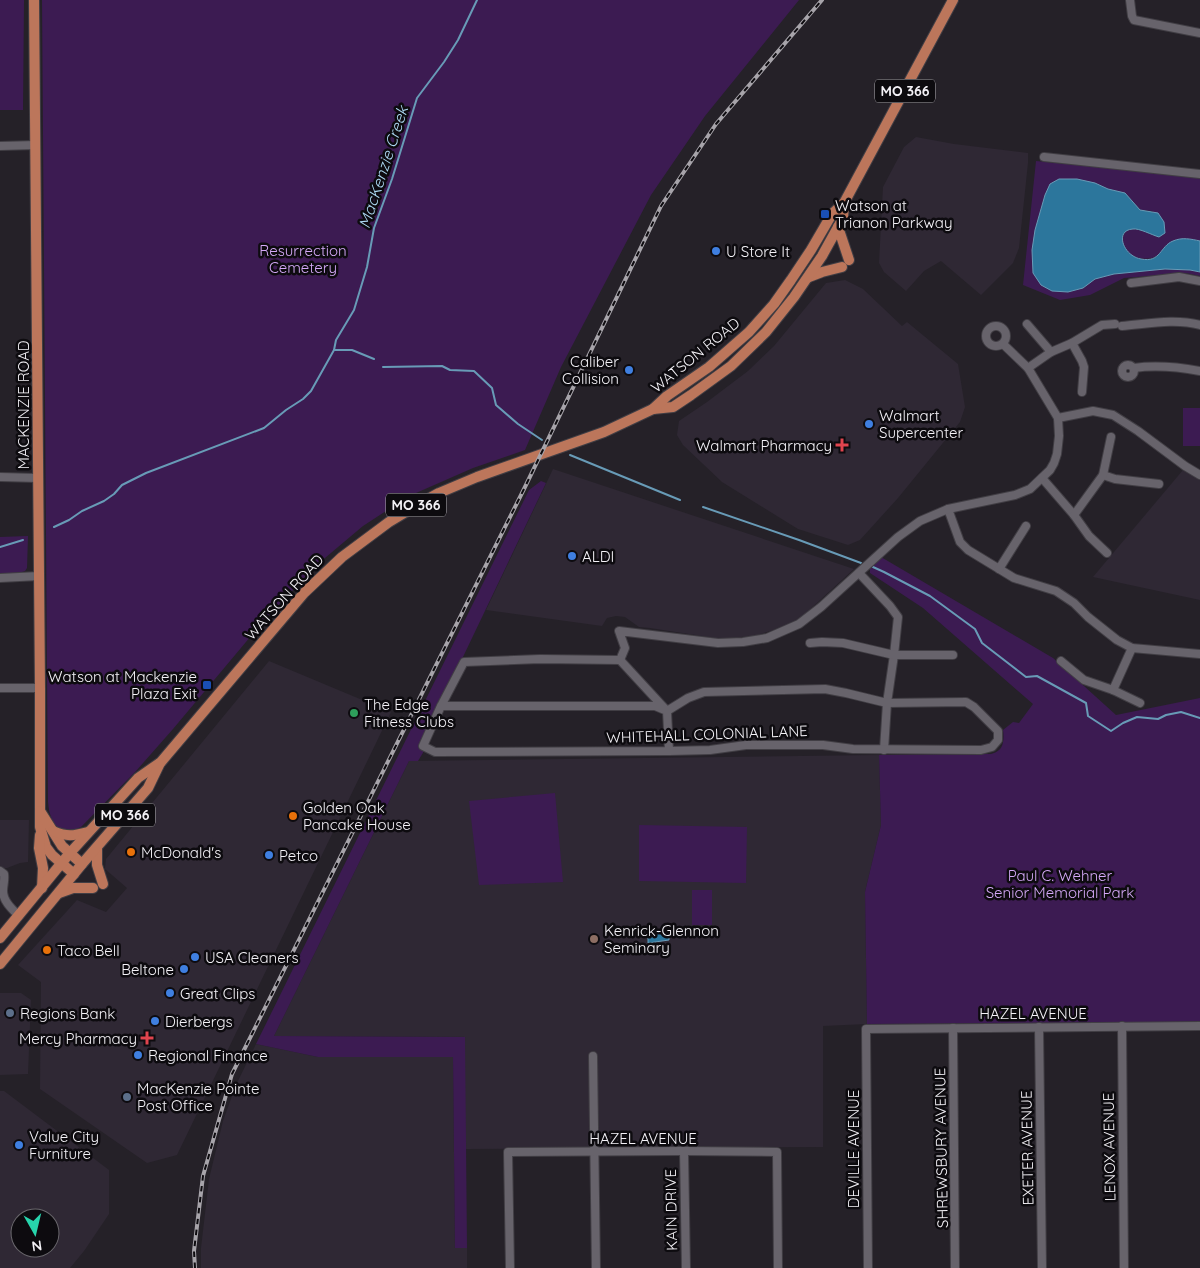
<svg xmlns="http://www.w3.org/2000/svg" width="1200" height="1268" font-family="Quicksand,sans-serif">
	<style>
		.built { fill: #2f2834; fill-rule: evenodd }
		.green { fill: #3c1b52 }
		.water { fill: #2c769c; stroke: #689bb7 }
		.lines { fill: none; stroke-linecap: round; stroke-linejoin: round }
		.stream { stroke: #689bb7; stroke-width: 2 }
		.minor-casing { stroke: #413e44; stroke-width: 10 }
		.major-casing { stroke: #413e44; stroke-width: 12 }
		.minor { stroke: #67636b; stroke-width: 8 }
		.major { stroke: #bc765b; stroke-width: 10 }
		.rail-casing { stroke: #a7a4aa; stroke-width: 4 }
		.rail { stroke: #0d0b0f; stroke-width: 2; stroke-dasharray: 5.5; stroke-linecap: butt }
		.transit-dot { fill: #1a4fb4; stroke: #0d0b0f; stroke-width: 2 }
		.shop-dot { fill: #3f7fe0; stroke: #0d0b0f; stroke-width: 2 }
		.health-dot { fill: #e0444e; stroke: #0d0b0f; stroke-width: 2 }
		.leisure-dot { fill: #2e9e5b; stroke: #0d0b0f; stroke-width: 2 }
		.food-dot { fill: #e8710a; stroke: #0d0b0f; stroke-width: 2 }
		.education-dot { fill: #8d6e63; stroke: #0d0b0f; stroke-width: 2 }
		.service-dot { fill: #5c6f8a; stroke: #0d0b0f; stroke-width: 2 }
		.labels { text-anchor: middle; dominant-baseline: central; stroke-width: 5; stroke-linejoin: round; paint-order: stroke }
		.shield { fill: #0d0b0f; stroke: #afadb1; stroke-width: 1 }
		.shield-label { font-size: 14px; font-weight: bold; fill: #f4f2f7 }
		.poi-label { font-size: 15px; fill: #f4f2f7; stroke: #0d0b0f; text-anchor: start }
		.park-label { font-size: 15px; fill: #d5a9f8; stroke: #0d0b0f }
		.street-label { font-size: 15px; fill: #f4f2f7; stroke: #0d0b0f }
		.water-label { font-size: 16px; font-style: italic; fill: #add9f3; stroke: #0d0b0f }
	</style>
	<rect width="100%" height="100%" fill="#252128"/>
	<g class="built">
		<polygon points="916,137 954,144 1028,153 1028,163 1019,248 1013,263 981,295 941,261 924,271 906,291 884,272 879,263 883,187 904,147"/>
		<polygon points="845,280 863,289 902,326 907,322 958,364 965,407 960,422 898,498 860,540 848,545 798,529 722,482 683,445 677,435 679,421 707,402 748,371 774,346 826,283"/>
		<polygon points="553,469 854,569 805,614 795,621 774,630 754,636 730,638 715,638 650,628 639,627 625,617 616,616 607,618 602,626 486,610"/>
		<polygon points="1183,470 1200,479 1200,600 1093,577"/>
		<polygon points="269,661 391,712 177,1155 147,1163 40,1089 41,982 18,965 77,900 106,912 127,888 105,869 106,859"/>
		<polygon points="879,755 881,825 865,892 867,1024 823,1026 823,1147 465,1149 465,1037 274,1036 409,761"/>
		<polygon points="0,820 29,820 28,862 20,863 7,868 0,868"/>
		<polygon points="0,993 21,993 31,1000 28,1074 0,1075"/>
		<polygon points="256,1044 318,1057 453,1057 455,1248 467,1248 467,1268 201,1268 201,1248 209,1179 223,1121 236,1085"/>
		<path d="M0,1091H4L109,1170V1214L84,1251L70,1268H0ZM20,1218H50V1248H20Z"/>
	</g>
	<g class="green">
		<polygon points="0,0 24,0 23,110 0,110"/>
		<path d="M42,0H799L705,116L651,195L561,367L525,450L473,468L416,493L386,511L363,526L319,563L266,618L173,729L136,771L81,827L74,830L58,829C51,820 49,813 48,802Z"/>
		<path d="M1036,161L1200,177V241L1191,240L1167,245C1165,248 1163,252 1160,254C1150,262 1132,260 1125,249C1120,241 1122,229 1133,229C1138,228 1152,235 1159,237L1165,233L1152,211L1140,210L1125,193L1108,189L1095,183L1045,195L1035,230L1068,292L1083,288L1095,279L1114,274L1165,269L1190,270L1200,272V276L1186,273L1124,278L1090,295L1060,300L1023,285Z"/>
		<rect x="1183" y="408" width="17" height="38"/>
		<polygon points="541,481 546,483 419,749 424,751 418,761 409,761 274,1036 465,1037 467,1248 455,1248 453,1057 318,1057 256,1044 529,490"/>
		<polygon points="28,536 27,568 25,571 19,573 0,574 0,537"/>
		<path d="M881,557L1053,658L1116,715L1200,698V1022L867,1024L865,892L881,825L879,755L991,754C994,753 997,752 999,750C1004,746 1004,736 1003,730L1013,722L1019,723L1033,704L923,608L870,573V569Z"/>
		<polygon points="555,793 563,882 479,885 469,801"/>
		<polygon points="639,825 747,827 746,883 639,881"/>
		<rect x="692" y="890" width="20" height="35"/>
	</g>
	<g class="water">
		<path d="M1059,179H1077L1095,183L1108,189L1125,193L1140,210L1158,213L1164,222L1165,233L1159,237C1152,235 1139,228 1133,229C1114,230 1123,256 1141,259C1161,263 1160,246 1173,241C1182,237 1191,239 1200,241V272L1190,270L1165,269L1114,274L1095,279L1083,288L1068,292L1052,291L1041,285L1033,273L1032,250L1035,230L1045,195L1050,184Z"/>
		<polygon points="648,930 669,933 669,940 648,943"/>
	</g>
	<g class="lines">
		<g class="stream">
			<polyline points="334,350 352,350 374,359"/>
			<polyline points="383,367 442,366 450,370 474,371 492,388 496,405 518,424 542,440"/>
			<polyline points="570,455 680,500"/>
			<polyline points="703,507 799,540 861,563"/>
			<polyline points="54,527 69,520 82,511 104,501 114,494 122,485 146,473 264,428 286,410 303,399 311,391 334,350 336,340 354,310 367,267 374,228 392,179 417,98 444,62 458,40 477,0"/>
			<polyline points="0,547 23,540"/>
			<polyline points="873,567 884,572 930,596 975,629 982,643 1026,677 1037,676 1086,703 1088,716 1111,731 1123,723 1137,717 1158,719 1166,715 1181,712 1200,718"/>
		</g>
		<g class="minor-casing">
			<g id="minor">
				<polyline points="1130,0 1132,16 1134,20 1200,33"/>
				<polyline points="0,146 36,145"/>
				<polyline points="1044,157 1200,174"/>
				<polyline points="1131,283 1179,277 1200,281"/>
				<polyline points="1027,324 1051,352"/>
				<circle cx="996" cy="336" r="10"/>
				<path d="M1122,326C1147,324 1175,318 1200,325"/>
				<polyline points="1072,343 1082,361 1084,367 1082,392"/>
				<circle cx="1128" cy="371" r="6"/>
				<polyline points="1028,368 1051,352 1072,343 1102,325 1115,324"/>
				<path d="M1134,368C1156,365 1178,367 1200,371"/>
				<polyline points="1058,418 1093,411 1113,415 1138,431 1185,466 1200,475"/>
				<polyline points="1103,475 1115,479 1159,484"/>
				<polyline points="0,477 38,478"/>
				<polyline points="1042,478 1074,515 1089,536 1107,553"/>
				<polyline points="948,509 960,542 968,550 1014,578 1056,591 1074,603 1088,617 1117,640 1132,648 1200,654"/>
				<polyline points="1074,515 1103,475 1111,437"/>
				<polyline points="999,569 1026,526"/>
				<polyline points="859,573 890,606 898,617 894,655 887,703 884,750"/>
				<polyline points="0,578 39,576"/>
				<polyline points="810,643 822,642 843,643 894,655 953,655"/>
				<polyline points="620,660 625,648 619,631 718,643 743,642 767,638 799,624 821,607 898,537 920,521 948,509 1015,495 1030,489 1050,470 1054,463 1057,454 1059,436 1058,418 1028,368 1003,344"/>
				<polyline points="1061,661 1084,680 1113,690 1140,703"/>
				<polyline points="0,688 40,688"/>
				<polyline points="1113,690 1132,648"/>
				<polyline points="441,706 655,706 667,711 688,698 704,692 825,689 846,693 887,703 966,702 974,707 998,731 998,740 992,747 981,750 853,749 823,745 746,745 710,750 669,751 435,752 423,746 441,706 464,662 540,659 620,660 667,711 669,751"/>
				<path d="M0,871L4,874C5,880 3,885 3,891C3,901 12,909 19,916"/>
				<polyline points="1122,1026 1124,1268"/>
				<polyline points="1039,1027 1042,1268"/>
				<polyline points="953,1028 955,1268"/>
				<polyline points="593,1056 596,1268"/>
				<polyline points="684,1151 686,1268"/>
				<polyline points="510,1268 508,1152 684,1151 777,1152 778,1268"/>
				<polyline points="868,1268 866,1029 1200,1026"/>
			</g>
		</g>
		<g class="major-casing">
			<g id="major">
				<polyline points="34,0 40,688 40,827 46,847 52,855 74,874"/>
				<polyline points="838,227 849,260"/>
				<polyline points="809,277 822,272 842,267"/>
				<polyline points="653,409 673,407 691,395 731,366 766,332 794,297 822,256 843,218 844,203"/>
				<polyline points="40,811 62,846 82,864"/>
				<path d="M53,831C67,837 73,836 88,832"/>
				<polyline points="40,835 39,848 43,868 42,888"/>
				<polyline points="97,848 97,865 103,884"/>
				<polyline points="59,893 73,888 93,888"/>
				<polyline points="0,938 69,854 138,778 161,762 304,593 342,557 389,522 419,504 439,493 477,477 604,432 653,409 667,396 709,367 749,332 774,304 791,280 811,250 832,214 844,203 953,0"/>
				<polyline points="0,964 82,864 148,788 160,763"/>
			</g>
		</g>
		<use href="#minor" class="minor"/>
		<use href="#major" class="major"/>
		<g class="rail-casing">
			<polyline id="rail" points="195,1268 194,1251 203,1176 232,1074 524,489 661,206 716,124 822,0"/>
		</g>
		<use href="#rail" class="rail"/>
	</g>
	<g class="transit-dot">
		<rect x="820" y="209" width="10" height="10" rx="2.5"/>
		<rect x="202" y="680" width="10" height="10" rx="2.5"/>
	</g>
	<g class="shop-dot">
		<circle cx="716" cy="251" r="5"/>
		<circle cx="629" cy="370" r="5"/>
		<circle cx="869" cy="424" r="5"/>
		<circle cx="572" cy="556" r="5"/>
		<circle cx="269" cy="855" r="5"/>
		<circle cx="195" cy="957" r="5"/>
		<circle cx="184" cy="969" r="5"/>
		<circle cx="170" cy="993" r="5"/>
		<circle cx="155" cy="1021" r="5"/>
		<circle cx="138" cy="1055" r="5"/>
		<circle cx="19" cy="1145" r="5"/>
	</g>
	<g class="health-dot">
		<path d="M839.5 437.5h5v5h5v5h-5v5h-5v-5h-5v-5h5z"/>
		<path d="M144.5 1030.5h5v5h5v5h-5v5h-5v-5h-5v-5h5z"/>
	</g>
	<circle class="leisure-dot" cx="354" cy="713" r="5"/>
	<g class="food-dot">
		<circle cx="293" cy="816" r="5"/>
		<circle cx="131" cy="852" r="5"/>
		<circle cx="47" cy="950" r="5"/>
	</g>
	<circle class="education-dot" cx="594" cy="939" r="5"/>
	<g class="service-dot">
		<circle cx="10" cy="1013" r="5"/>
		<circle cx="127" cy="1097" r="5"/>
	</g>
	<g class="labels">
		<g class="shield">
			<rect x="875" y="79.5" width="60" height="23" rx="4"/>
			<rect x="386" y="493.5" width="60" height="23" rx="4"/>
			<rect x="95" y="803.5" width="60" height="23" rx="4"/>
		</g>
		<g class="shield-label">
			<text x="905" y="91">MO 366</text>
			<text x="416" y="505">MO 366</text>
			<text x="125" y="815">MO 366</text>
		</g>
		<g class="poi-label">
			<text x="835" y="205">Watson at<tspan x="835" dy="17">Trianon Parkway</tspan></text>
			<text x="726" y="251">U Store It</text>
			<text x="619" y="361" text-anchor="end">Caliber<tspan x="619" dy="17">Collision</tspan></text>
			<text x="879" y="415">Walmart<tspan x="879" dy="17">Supercenter</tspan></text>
			<text x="832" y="445" text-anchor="end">Walmart Pharmacy</text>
			<text x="582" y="556">ALDI</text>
			<text x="197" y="676" text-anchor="end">Watson at Mackenzie<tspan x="197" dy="17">Plaza Exit</tspan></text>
			<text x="364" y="704">The Edge<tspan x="364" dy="17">Fitness Clubs</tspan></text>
			<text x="303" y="807">Golden Oak<tspan x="303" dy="17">Pancake House</tspan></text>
			<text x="141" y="852">McDonald's</text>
			<text x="279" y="855">Petco</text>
			<text x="604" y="930">Kenrick-Glennon<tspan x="604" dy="17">Seminary</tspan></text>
			<text x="57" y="950">Taco Bell</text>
			<text x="205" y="957">USA Cleaners</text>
			<text x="174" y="969" text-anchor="end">Beltone</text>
			<text x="180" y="993">Great Clips</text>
			<text x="20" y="1013">Regions Bank</text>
			<text x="165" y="1021">Dierbergs</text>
			<text x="137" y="1038" text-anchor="end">Mercy Pharmacy</text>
			<text x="148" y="1055">Regional Finance</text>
			<text x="137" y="1088">MacKenzie Pointe<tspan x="137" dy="17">Post Office</tspan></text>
			<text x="29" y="1136">Value City<tspan x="29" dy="17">Furniture</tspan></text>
		</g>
		<g class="park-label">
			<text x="303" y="250">Resurrection<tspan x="303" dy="17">Cemetery</tspan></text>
			<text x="1060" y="875">Paul C. Wehner<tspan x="1060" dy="17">Senior Memorial Park</tspan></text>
		</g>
		<g class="street-label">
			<text transform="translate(695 355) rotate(-39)">WATSON ROAD</text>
			<text transform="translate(23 405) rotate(-90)">MACKENZIE ROAD</text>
			<text transform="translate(284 597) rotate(-48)">WATSON ROAD</text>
			<text transform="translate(707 734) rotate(-2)">WHITEHALL COLONIAL LANE</text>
			<text x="1033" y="1013">HAZEL AVENUE</text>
			<text x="643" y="1138">HAZEL AVENUE</text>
			<text transform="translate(1109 1147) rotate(-91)">LENOX AVENUE</text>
			<text transform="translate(941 1148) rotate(-91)">SHREWSBURY AVENUE</text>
			<text transform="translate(1027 1148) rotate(-91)">EXETER AVENUE</text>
			<text transform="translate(853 1149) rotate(-90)">DEVILLE AVENUE</text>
			<text transform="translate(671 1210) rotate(-91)">KAIN DRIVE</text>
		</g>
		<g class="water-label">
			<text transform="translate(383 167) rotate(-72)">MacKenzie Creek</text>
		</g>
	</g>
	<g transform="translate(35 1233) rotate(172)"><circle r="24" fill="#0d0b0f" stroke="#69676c"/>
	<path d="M0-4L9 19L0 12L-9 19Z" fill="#27d5ad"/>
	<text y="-8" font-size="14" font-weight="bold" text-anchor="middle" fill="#f4f2f7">N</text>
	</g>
</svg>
